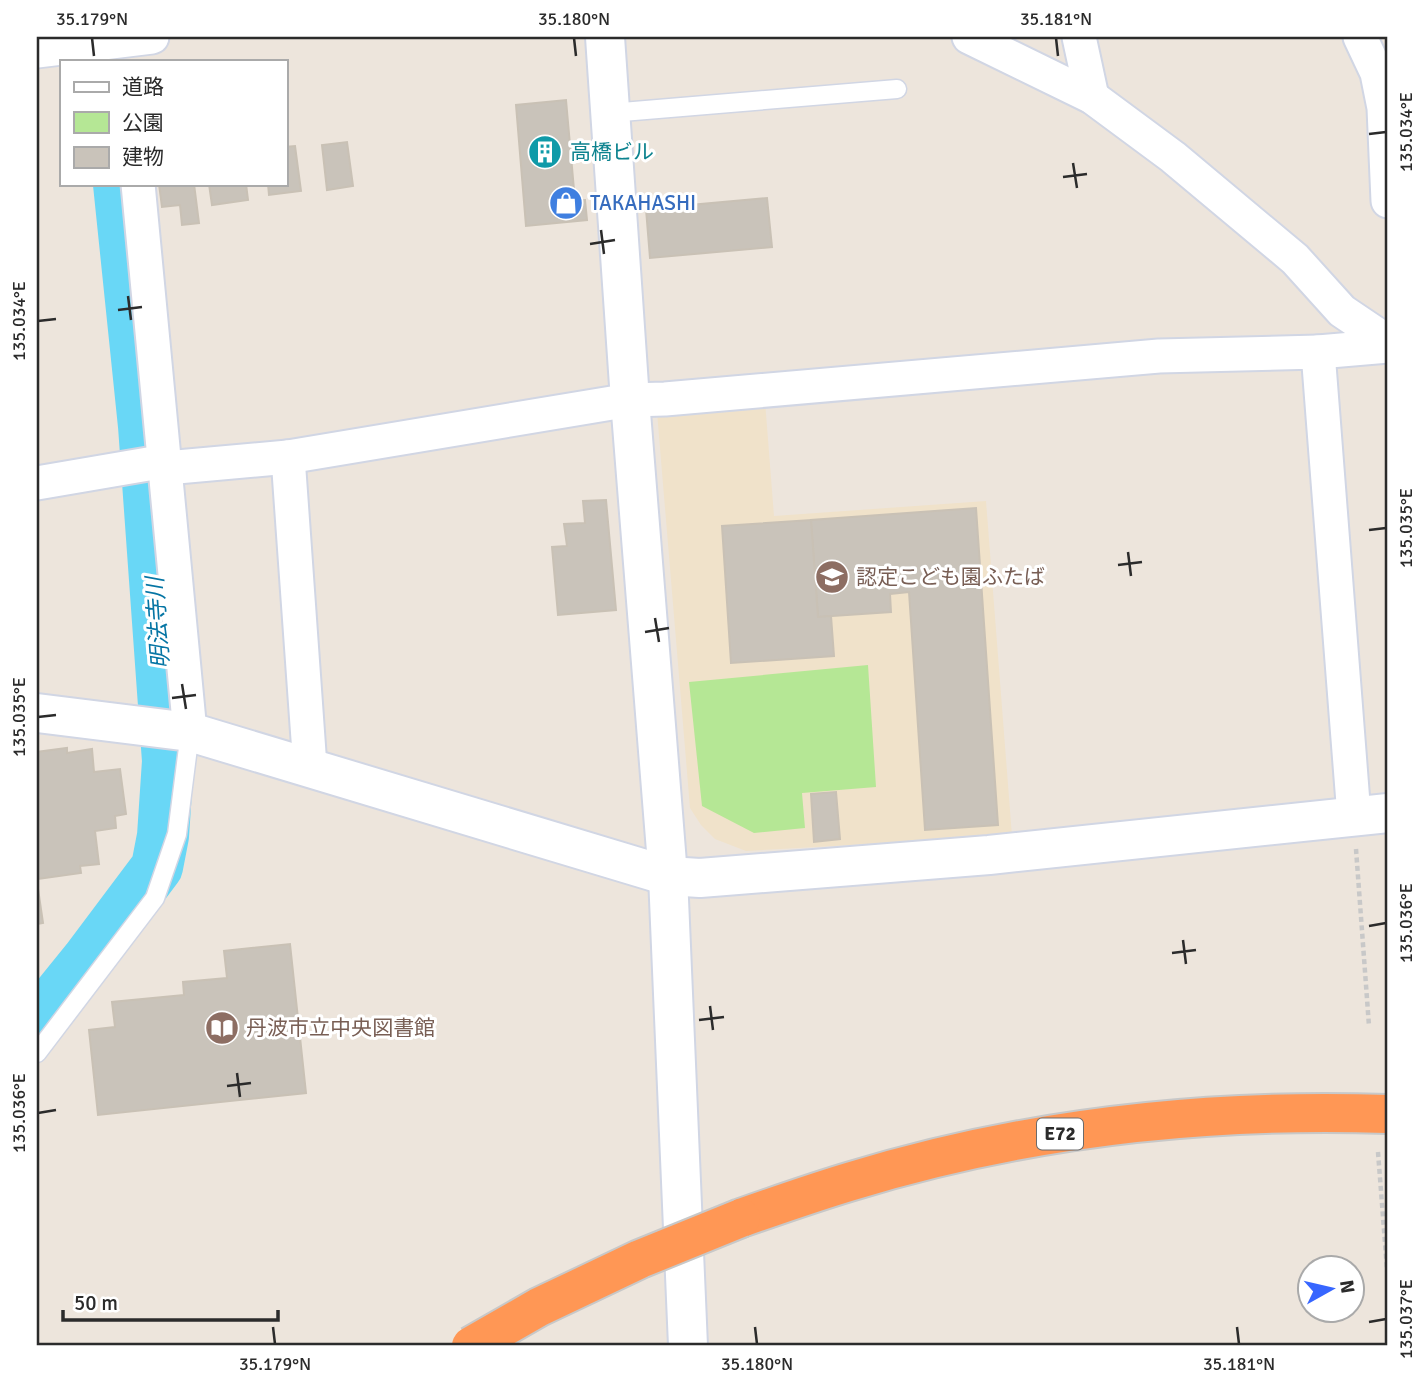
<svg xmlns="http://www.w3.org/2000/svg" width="1425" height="1383" font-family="Signika,'Noto Sans JP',sans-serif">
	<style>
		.education { fill: #f0e2ca }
		.green { fill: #b5e795 }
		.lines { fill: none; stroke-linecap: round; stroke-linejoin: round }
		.river { stroke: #69d7f6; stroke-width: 52 }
		.building { fill: #c9c3ba; stroke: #c9c1b5; stroke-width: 2 }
		.lane-casing { stroke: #d1d6e4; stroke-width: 21 }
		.street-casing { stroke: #d1d6e4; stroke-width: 37 }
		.secondary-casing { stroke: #d1d6e4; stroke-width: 42 }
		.highway-casing { stroke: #c8c8c8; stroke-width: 42 }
		.path { stroke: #c8c8c8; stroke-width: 4.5; stroke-dasharray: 5 3.5; stroke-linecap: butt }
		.lane { stroke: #fff; stroke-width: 18 }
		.street { stroke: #fff; stroke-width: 33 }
		.secondary { stroke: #fff; stroke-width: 38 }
		.highway { stroke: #ff9755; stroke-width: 38 }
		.highway-bridge-casing { stroke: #c8c8c8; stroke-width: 42; stroke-linecap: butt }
		.highway-bridge { stroke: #ff9755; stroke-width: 38 }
		.ticks { fill: none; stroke: #2b2b2b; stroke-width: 2.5 }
		.labels { text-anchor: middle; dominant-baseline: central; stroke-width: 6; stroke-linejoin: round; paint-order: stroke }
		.shield { fill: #fff; stroke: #6b6b6b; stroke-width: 2 }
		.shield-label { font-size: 19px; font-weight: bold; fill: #2b2b2b }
		.culture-label { font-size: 21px; fill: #0d838f; stroke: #fff; text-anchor: start }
		.shop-label { font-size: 21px; fill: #366cbe; stroke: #fff; text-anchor: start }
		.education-label { font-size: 21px; fill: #785e54; stroke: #fff; text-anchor: start }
		.water-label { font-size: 23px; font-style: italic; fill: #0575a4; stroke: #fff }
		.neatline { fill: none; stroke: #2b2b2b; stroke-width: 2.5 }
		.ticks-label { font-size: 18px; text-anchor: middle; fill: #2b2b2b }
	</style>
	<rect width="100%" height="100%" fill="#ede5dc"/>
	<polygon class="education" points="765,401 774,516 986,501 1012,836 746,851 715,839 701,825 690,808 657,412"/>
	<polygon class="green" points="868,665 876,787 802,793 805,828 754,833 702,806 689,682"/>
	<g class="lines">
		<polyline class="river" points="37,1022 88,959 157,867 163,836 168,761 144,426 119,184"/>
	</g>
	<g class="building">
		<polygon points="566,100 575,201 585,200 587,220 526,226 516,105"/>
		<polygon points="347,142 353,186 327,190 322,145"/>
		<polygon points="295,146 301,191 269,195 268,184 285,184 285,147"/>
		<polygon points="159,184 194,184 199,223 182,225 180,205 162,207"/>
		<polygon points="209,184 246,184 248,200 212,205"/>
		<polygon points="767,198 772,247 650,258 646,209"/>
		<polygon points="606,500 616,610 558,615 552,547 567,546 564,524 585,523 583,501"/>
		<polygon points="976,508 998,825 925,830 909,592 890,594 891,612 818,617 811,520"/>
		<polygon points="811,520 818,617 831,616 834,656 731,663 722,526"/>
		<polygon points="67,748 67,753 92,749 94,772 120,769 126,814 115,816 116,828 95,831 99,864 80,866 81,873 37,879 37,752"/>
		<polygon points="836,792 840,839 814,842 811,794"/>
		<polygon points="37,882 43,923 37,924"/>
		<polygon points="290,944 306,1093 98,1115 89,1030 115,1027 112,1002 184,995 183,982 227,978 224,951"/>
	</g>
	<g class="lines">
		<g class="lane-casing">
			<g id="lane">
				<polyline points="610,113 897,89"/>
				<polyline points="37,1053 155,898 177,834 190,732"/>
			</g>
		</g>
		<g class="street-casing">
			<g id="street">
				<polyline points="969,37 1092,97 1173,157 1295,259 1342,311 1388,342"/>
				<polyline points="1079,37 1092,97"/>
				<polyline points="1360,37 1377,73 1384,108 1388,201"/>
				<polyline points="37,51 152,37"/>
				<polyline points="138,184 190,732"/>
				<polyline points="1318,352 1388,346"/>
				<polyline points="288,457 310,767"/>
				<polyline points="37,483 154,463 166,468 288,457 630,400 665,399 1159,356 1318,352 1354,816"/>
			</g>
		</g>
		<g class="secondary-casing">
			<g id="secondary">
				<polyline points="605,37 630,400 668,876 688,1346"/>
				<polyline points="37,713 190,732 668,876 700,878 989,855 1388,813"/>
			</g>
		</g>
		<g class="highway-casing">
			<path id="highway" d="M741,1218C778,1205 815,1192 852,1181C1025,1128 1208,1108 1388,1114"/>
		</g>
		<g class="path">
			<polyline points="1356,849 1369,1026"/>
			<polyline points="1378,1152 1388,1282"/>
		</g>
		<use href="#lane" class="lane"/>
		<use href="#street" class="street"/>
		<use href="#secondary" class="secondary"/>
		<use href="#highway" class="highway"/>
		<g class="highway-bridge-casing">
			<polyline id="highway-bridge" points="471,1346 539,1307 640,1259 741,1218"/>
		</g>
		<use href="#highway-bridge" class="highway-bridge"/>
	</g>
	<path class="ticks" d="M92,38L94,56M574,38L576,56M1056,38L1058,56M1369,134L1386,132M1073,163L1077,188M1063,177L1087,174M601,230L604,254M590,244L615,240M128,296L131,320M118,310L142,307M38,321L56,319M1369,530L1386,528M1128,552L1131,576M1118,565L1142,562M655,618L659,642M645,632L669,628M182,684L186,709M172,698L196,695M38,717L56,715M1369,926L1386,923M1183,940L1186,964M1172,953L1196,950M710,1006L713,1030M699,1020L724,1017M237,1073L240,1097M227,1086L251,1083M38,1113L56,1110M1369,1322L1386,1319M273,1327L275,1344M755,1327L757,1344M1237,1327L1239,1344"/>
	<defs>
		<g id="building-disc" transform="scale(1.75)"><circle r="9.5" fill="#0f9aa8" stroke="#fff"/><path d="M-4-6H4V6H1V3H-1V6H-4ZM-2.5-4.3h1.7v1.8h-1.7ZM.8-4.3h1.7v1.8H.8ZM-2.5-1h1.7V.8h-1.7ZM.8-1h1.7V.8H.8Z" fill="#fff"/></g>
		<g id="shop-disc" transform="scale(1.75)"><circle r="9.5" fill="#3f7fe0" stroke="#fff"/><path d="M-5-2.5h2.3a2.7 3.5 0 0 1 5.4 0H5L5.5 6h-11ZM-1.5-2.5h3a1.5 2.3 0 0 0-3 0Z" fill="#fff"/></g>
		<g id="school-disc" transform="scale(1.75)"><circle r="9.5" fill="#8d6e63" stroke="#fff"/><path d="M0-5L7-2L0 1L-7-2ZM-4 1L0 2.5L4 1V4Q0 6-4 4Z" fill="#fff"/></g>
		<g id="library-disc" transform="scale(1.75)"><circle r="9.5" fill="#8d6e63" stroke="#fff"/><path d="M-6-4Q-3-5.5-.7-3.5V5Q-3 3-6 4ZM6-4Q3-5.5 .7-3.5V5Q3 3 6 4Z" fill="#fff"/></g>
	</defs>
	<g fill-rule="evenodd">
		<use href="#building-disc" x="545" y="152"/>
		<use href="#shop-disc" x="566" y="203"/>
		<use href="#school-disc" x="832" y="577"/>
		<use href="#library-disc" x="222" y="1028"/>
	</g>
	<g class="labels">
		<rect class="shield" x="1037" y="1118.5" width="46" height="31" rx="5"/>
		<g class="shield-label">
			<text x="1060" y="1134">E72</text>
		</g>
		<g class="culture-label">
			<text x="570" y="152">高橋ビル</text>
		</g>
		<g class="shop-label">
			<text x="590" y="203">TAKAHASHI</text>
		</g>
		<g class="education-label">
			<text x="856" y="577">認定こども園ふたば</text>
			<text x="246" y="1028">丹波市立中央図書館</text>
		</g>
		<g class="water-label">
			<text transform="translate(158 623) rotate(-94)">明法寺川</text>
		</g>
	</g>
	<rect width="1425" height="1383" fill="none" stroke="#ffffff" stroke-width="77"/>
	<rect x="60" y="60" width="228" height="126" fill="#ffffff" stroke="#aaaaaa" stroke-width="2"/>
	<rect x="74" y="82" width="35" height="10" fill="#ffffff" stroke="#aaaaaa" stroke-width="2"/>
	<text x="122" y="94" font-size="21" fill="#2b2b2b">道路</text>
	<rect x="74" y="112" width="35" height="21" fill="#b5e795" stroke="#aaaaaa" stroke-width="2"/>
	<text x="122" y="130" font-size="21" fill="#2b2b2b">公園</text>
	<rect x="74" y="147" width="35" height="21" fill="#c9c3ba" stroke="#aaaaaa" stroke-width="2"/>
	<text x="122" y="164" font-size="21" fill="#2b2b2b">建物</text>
	<g transform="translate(1331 1289) rotate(82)"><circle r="33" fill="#ffffff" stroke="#aaaaaa" stroke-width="2"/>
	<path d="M0-5L12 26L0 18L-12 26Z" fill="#3766ff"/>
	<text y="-10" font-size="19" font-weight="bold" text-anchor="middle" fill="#2b2b2b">N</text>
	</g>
	<path d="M63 1310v10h215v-10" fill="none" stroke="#2b2b2b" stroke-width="3.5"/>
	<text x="74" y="1310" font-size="21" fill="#2b2b2b" stroke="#ffffff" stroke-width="5" paint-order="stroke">50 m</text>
	<rect x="38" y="38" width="1348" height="1306" class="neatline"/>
	<g class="ticks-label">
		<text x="92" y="25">35.179°N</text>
		<text x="574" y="25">35.180°N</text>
		<text x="1056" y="25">35.181°N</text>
		<text transform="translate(1406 132) rotate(-90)" y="6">135.034°E</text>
		<text transform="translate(19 321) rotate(-90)" y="6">135.034°E</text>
		<text transform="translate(1406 528) rotate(-90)" y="6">135.035°E</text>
		<text transform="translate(19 717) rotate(-90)" y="6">135.035°E</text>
		<text transform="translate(1406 923) rotate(-90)" y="6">135.036°E</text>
		<text transform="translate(19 1113) rotate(-90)" y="6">135.036°E</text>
		<text transform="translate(1406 1319) rotate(-90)" y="6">135.037°E</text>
		<text x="275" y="1370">35.179°N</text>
		<text x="757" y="1370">35.180°N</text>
		<text x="1239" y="1370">35.181°N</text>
	</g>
</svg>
